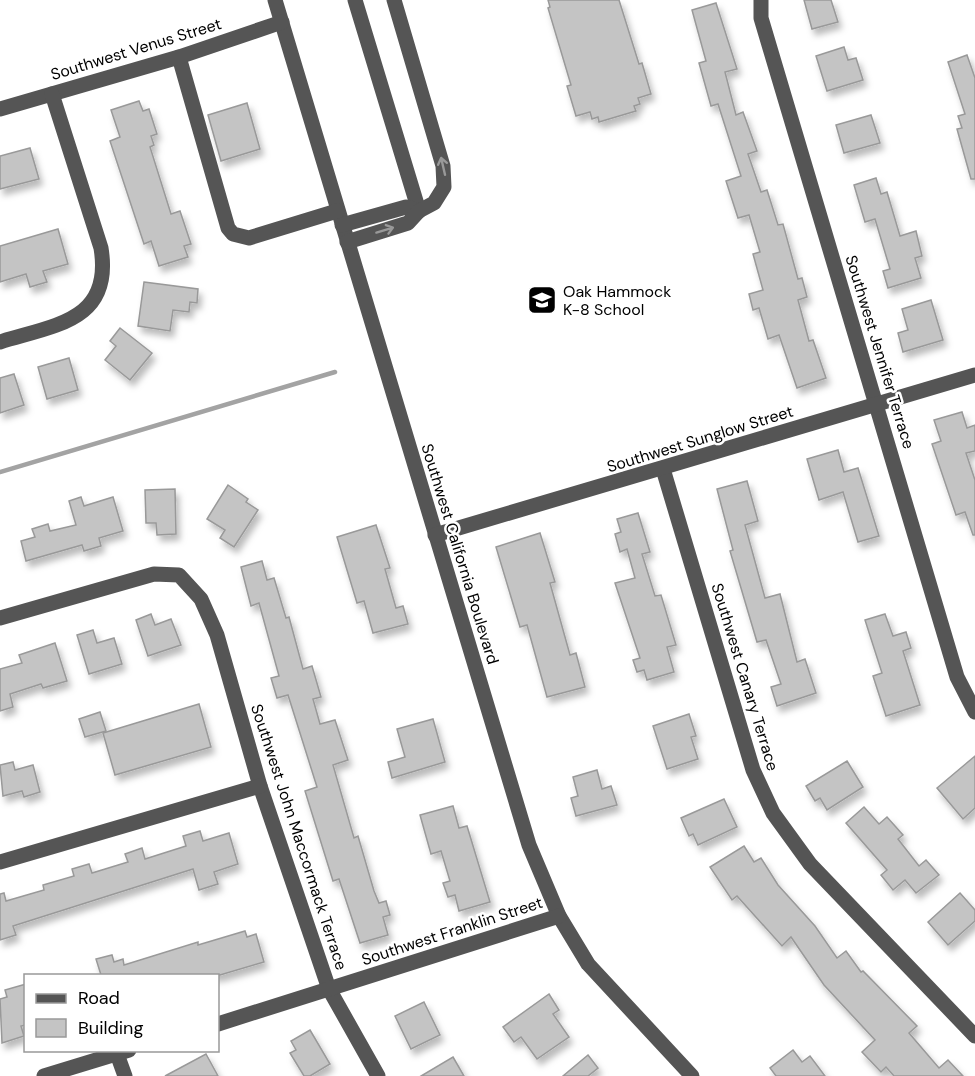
<svg xmlns="http://www.w3.org/2000/svg" width="975" height="1076" font-family="'DM Sans',sans-serif">
	<style>
		.lines { fill: none; stroke-linecap: round; stroke-linejoin: round }
		.stream { stroke: #a3a3a3; stroke-width: 4.5 }
		.building { fill: #c4c4c4; stroke: #999; stroke-width: 1.5; filter: url(#shadow) }
		.minor { stroke: #555; stroke-width: 15 }
		.oneway { stroke: #999 }
		.labels { text-anchor: middle; dominant-baseline: central; stroke-width: 5; stroke-linejoin: round; paint-order: stroke }
		.street-label { font-size: 16px; fill: #000; stroke: #fff }
		.poi-label { font-size: 16px; fill: #000; stroke: #fff; text-anchor: start }
	</style>
	<defs>
		<filter id="shadow"><feDropShadow dx="3.5" dy="6" stdDeviation="3" flood-color="#0004"/></filter>
	</defs>
	<rect width="100%" height="100%" fill="#fff"/>
	<g class="lines">
		<polyline class="stream" points="0,472 335,372"/>
	</g>
	<g class="building">
		<polygon points="548,0 619,0 639,64 642,63 651,94 638,98 640,104 634,106 636,111 599,122 598,117 592,119 590,112 576,116 567,86 571,85 548,8 550,7"/>
		<polygon points="804,0 831,0 838,22 812,29"/>
		<polygon points="716,3 737,69 725,72 736,115 743,112 757,151 748,154 761,192 767,190 778,225 783,224 798,279 802,278 807,297 798,300 809,341 813,340 826,378 797,388 779,335 768,339 759,308 753,310 749,294 763,290 753,254 760,252 749,215 738,218 726,181 741,176 718,104 711,106 699,63 706,61 692,10"/>
		<polygon points="844,47 848,60 856,58 863,80 827,91 816,56"/>
		<polygon points="967,55 975,78 975,179 971,179 957,129 962,128 958,116 965,114 948,62"/>
		<polygon points="139,101 143,111 149,109 157,134 151,136 154,145 150,147 171,214 180,211 191,244 184,246 188,257 159,266 151,241 144,244 110,141 120,137 111,110"/>
		<polygon points="247,103 260,149 221,161 208,115"/>
		<polygon points="871,115 880,143 844,153 836,125"/>
		<polygon points="30,148 39,179 0,189 0,156"/>
		<polygon points="876,178 881,194 887,192 900,236 916,231 922,256 915,258 921,278 888,288 883,271 890,269 875,219 865,222 854,185"/>
		<polygon points="58,229 68,264 43,271 47,282 30,287 26,274 0,282 0,246"/>
		<polygon points="144,282 198,289 197,303 190,302 189,312 173,310 170,331 138,326"/>
		<polygon points="931,300 943,340 903,352 898,333 908,330 902,309"/>
		<polygon points="120,328 152,353 130,380 105,360 116,346 110,341"/>
		<polygon points="69,358 78,390 47,399 38,367"/>
		<polygon points="14,374 24,405 0,413 0,378"/>
		<polygon points="962,412 967,428 975,425 975,451 966,453 975,480 975,535 973,535 965,512 956,515 932,444 941,441 934,420"/>
		<polygon points="838,450 844,472 858,468 879,536 858,542 843,492 819,500 807,459"/>
		<polygon points="747,481 758,521 745,525 765,598 780,594 797,662 805,659 816,693 777,706 771,687 781,684 766,640 757,642 730,551 733,550 717,489"/>
		<polygon points="228,485 248,499 246,502 258,510 234,547 220,538 225,530 207,519"/>
		<polygon points="175,489 176,534 157,535 156,523 146,523 145,490"/>
		<polygon points="81,497 84,506 113,497 123,531 99,538 101,546 84,551 82,545 26,561 21,541 35,537 32,529 48,524 50,531 76,525 69,501"/>
		<polygon points="638,513 650,552 642,554 655,596 661,595 676,645 667,647 674,672 647,680 644,670 637,672 633,660 640,658 615,583 635,578 627,549 620,552 615,534 621,532 617,519"/>
		<polygon points="376,525 390,568 385,569 396,608 403,606 408,624 373,633 364,601 357,603 337,537"/>
		<polygon points="540,533 555,582 550,583 570,655 576,653 585,687 547,697 527,625 520,627 496,547"/>
		<polygon points="262,561 267,580 274,578 286,618 289,617 303,669 312,666 321,697 313,699 320,724 335,720 348,760 333,765 354,838 358,836 374,891 379,903 386,901 390,915 383,917 388,935 360,943 339,879 333,881 305,791 317,787 288,695 277,698 271,678 279,676 259,603 251,606 241,567"/>
		<polygon points="151,614 155,625 171,619 181,645 148,656 136,620"/>
		<polygon points="885,614 893,636 906,632 911,648 903,651 920,705 886,716 873,676 882,673 865,620"/>
		<polygon points="93,630 97,643 114,638 122,664 89,674 77,635"/>
		<polygon points="55,643 67,681 43,688 41,684 10,694 13,707 0,711 0,669 22,663 19,655"/>
		<polygon points="199,704 211,747 115,775 103,733"/>
		<polygon points="100,712 106,731 85,737 79,719"/>
		<polygon points="689,714 696,736 691,737 698,759 667,769 653,726"/>
		<polygon points="433,719 445,762 392,778 388,762 405,757 397,729"/>
		<polygon points="975,756 975,808 963,819 937,788"/>
		<polygon points="847,761 863,787 827,810 820,798 815,801 806,786"/>
		<polygon points="13,762 15,770 33,765 40,792 24,797 22,791 3,796 0,765"/>
		<polygon points="597,770 602,789 611,786 617,805 576,816 571,798 578,796 573,777"/>
		<polygon points="724,799 737,827 698,845 693,834 689,836 681,818"/>
		<polygon points="453,806 459,828 467,826 490,902 459,911 455,895 448,897 443,883 450,881 441,851 431,854 420,815"/>
		<polygon points="864,807 879,824 887,817 903,835 898,839 919,866 926,860 939,875 916,893 905,880 893,890 881,875 887,870 846,823"/>
		<polygon points="200,831 203,841 229,833 238,864 214,872 218,884 199,890 193,869 13,926 16,935 0,940 0,894 4,893 6,901 44,890 43,885 74,876 72,869 89,864 92,873 128,862 125,854 142,848 145,859 186,846 183,836"/>
		<polygon points="744,846 754,862 761,858 778,885 815,926 837,958 846,951 861,972 863,971 917,1026 909,1033 939,1068 948,1060 963,1076 894,1076 886,1067 881,1072 862,1052 875,1040 824,985 791,937 782,946 737,896 732,900 710,867"/>
		<polygon points="960,893 975,910 975,921 948,945 928,922"/>
		<polygon points="245,931 247,937 256,934 264,962 220,975 101,975 96,959 112,955 114,962 123,959 124,965 198,942 198,945"/>
		<polygon points="26,984 26,1025 21,1026 24,1036 2,1043 0,999 7,997 5,990"/>
		<polygon points="549,994 559,1010 553,1014 569,1037 537,1059 521,1037 514,1042 503,1027"/>
		<polygon points="424,1002 440,1035 411,1049 395,1016"/>
		<polygon points="310,1030 330,1064 310,1076 304,1076 290,1053 296,1050 291,1041"/>
		<polygon points="793,1050 802,1062 810,1056 825,1076 776,1076 770,1068"/>
		<polygon points="206,1054 218,1076 165,1076"/>
		<polygon points="588,1055 598,1068 588,1076 563,1076"/>
		<polygon points="453,1057 464,1076 421,1076"/>
	</g>
	<g class="lines">
		<g class="minor">
			<polyline points="275,0 529,845 559,916 588,964 692,1076"/>
			<polyline points="355,0 419,211"/>
			<polyline points="761,0 761,18 957,677 975,712"/>
			<polyline points="179,57 228,228 233,234 249,238 337,211"/>
			<polyline points="0,109 179,57 282,22"/>
			<polyline points="342,225 406,207 419,211"/>
			<polyline points="347,242 408,223 419,211 434,203 444,187 443,166 394,0"/>
			<path d="M0,342C55,325 113,321 101,248L52,94"/>
			<polyline points="663,469 753,770 773,813 810,864 975,1036"/>
			<polyline points="435,535 975,375"/>
			<polyline points="0,618 154,574 179,575 201,599 217,635 260,786 329,989 378,1076"/>
			<polyline points="0,862 260,786"/>
			<polyline points="218,1024 559,916"/>
			<polyline points="117,1054 125,1076"/>
			<polyline points="44,1076 129,1050"/>
		</g>
	</g>
	<defs><path id="oneway-shaft" d="M-6 0H5M1.5-3L5.5 0L1.5 3" fill="none" stroke-width="1.6" stroke-linecap="round" stroke-linejoin="round" transform="scale(1.5)"/></defs>
	<g class="oneway">
		<use href="#oneway-shaft" transform="translate(443 166) rotate(-103)"/>
		<use href="#oneway-shaft" transform="translate(385 230) rotate(-17)"/>
	</g>
	<defs>
		<g id="school-square" transform="scale(1.5)"><rect x="-9" y="-9" width="18" height="18" rx="4" fill="#000" stroke="#fff"/><path d="M0-5L7-2L0 1L-7-2ZM-4 1L0 2.5L4 1V4Q0 6-4 4Z" fill="#fff"/></g>
	</defs>
	<g fill-rule="evenodd">
		<use href="#school-square" x="542" y="300"/>
	</g>
	<g class="labels">
		<g class="street-label">
			<text transform="translate(136 49) rotate(-17)">Southwest Venus Street</text>
			<text transform="translate(880 352) rotate(73)">Southwest Jennifer Terrace</text>
			<text transform="translate(700 439) rotate(-17)">Southwest Sunglow Street</text>
			<text transform="translate(460 554) rotate(73)">Southwest California Boulevard</text>
			<text transform="translate(745 677) rotate(73)">Southwest Canary Terrace</text>
			<text transform="translate(299 837) rotate(72)">Southwest John Maccormack Terrace</text>
			<text transform="translate(452 931) rotate(-18)">Southwest Franklin Street</text>
		</g>
		<g class="poi-label">
			<text x="563" y="291">Oak Hammock<tspan x="563" dy="18">K-8 School</tspan></text>
		</g>
	</g>
	<rect x="24" y="974" width="195" height="78" fill="#ffffff" stroke="#999999" stroke-width="1.5"/>
	<rect x="36" y="994" width="30" height="9" fill="#555555" stroke="#999999" stroke-width="1.5"/>
	<text x="78" y="1004" font-size="18" fill="#000000">Road</text>
	<rect x="36" y="1019" width="30" height="18" fill="#c4c4c4" stroke="#999999" stroke-width="1.5"/>
	<text x="78" y="1034" font-size="18" fill="#000000">Building</text>
</svg>
